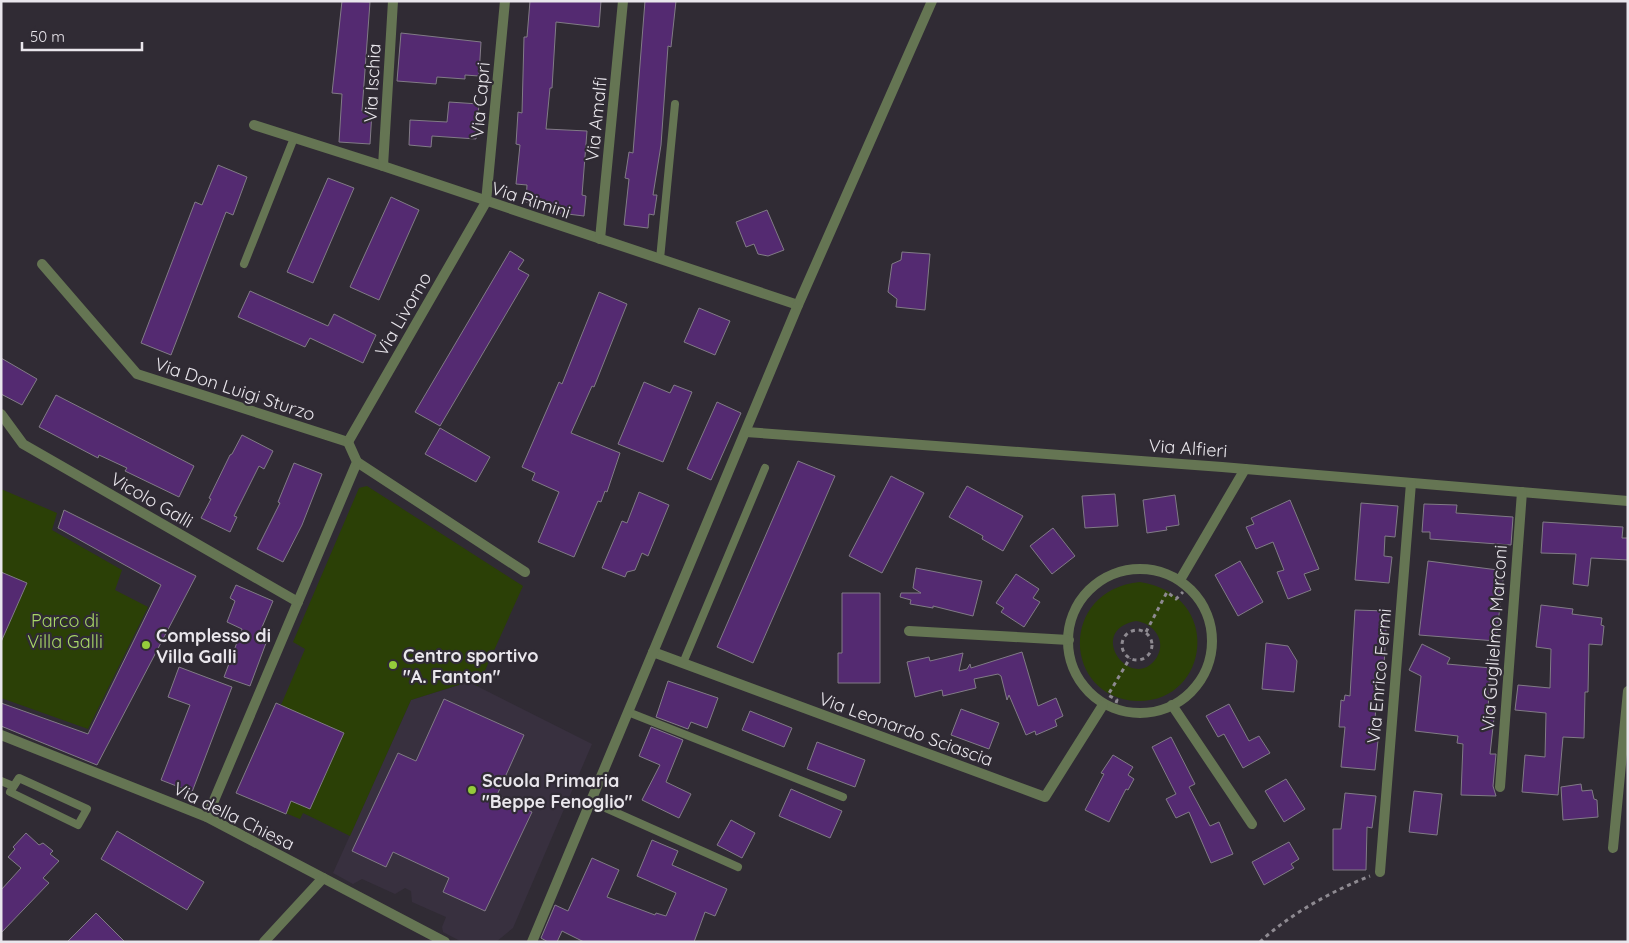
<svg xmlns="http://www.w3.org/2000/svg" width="1629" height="943" font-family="Quicksand,sans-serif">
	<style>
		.built { fill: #38303f }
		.green { fill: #2b4006; fill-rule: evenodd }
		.building { fill: #542a71; stroke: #817b86 }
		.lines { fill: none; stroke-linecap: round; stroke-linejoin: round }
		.path { stroke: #8e8a91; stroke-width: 3; stroke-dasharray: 4 4; stroke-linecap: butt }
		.service { stroke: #657553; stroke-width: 8 }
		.minor { stroke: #657553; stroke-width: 10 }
		.tertiary { stroke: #657553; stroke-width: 10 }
		.poi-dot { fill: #95cc3b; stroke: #302b34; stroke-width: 2 }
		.labels { text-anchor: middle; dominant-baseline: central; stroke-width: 4.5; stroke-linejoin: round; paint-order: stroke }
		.street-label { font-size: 18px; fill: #e9e6ec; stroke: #302b34 }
		.park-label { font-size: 18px; fill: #a9d868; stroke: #302b34 }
		.poi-label { font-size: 18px; font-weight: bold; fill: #e9e6ec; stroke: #302b34; text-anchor: start }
	</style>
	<rect width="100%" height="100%" fill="#302b34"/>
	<polygon class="built" points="469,682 592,744 513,928 496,942 462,942 443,932 442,927 446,917 412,902 411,891 405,888 395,894 362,879 353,884 333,873 411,700"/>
	<g class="green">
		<polygon points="367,486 523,586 478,686 468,682 411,700 350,836 303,813 300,819 236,793 276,703 281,705 305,649 293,642 359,488"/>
		<polygon points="1,489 57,513 52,530 122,570 115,590 148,607 88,729 1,698"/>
		<path d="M1140,582C1224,595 1210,703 1137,701C1063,698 1058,590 1140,582ZM1136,621C1153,623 1167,640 1157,657C1133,695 1084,631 1136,621Z"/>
	</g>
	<g class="building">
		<polygon points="342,1 370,2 362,111 372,111 370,144 339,142 342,94 332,93"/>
		<polygon points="530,1 601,1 599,27 556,22 552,88 550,88 546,129 587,131 582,195 586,196 584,216 551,212 552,204 526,202 527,185 516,184 520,145 516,144 518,112 522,113 524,37 527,37"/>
		<polygon points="645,1 676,1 671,47 668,46 661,145 653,195 657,195 654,215 649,214 648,228 624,225 629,179 625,178 629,152 633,153"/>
		<polygon points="401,33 481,42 479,76 465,75 465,79 437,77 436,84 397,81"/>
		<polygon points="449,102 479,104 476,139 432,136 431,147 409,145 410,120 447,122"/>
		<polygon points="218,165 247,177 233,215 226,212 171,355 141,343 195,202 202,205"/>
		<polygon points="328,178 354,188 313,283 287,272"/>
		<polygon points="391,197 419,210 379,300 350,287"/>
		<polygon points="767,210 784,250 768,256 758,254 754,244 746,247 736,222"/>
		<polygon points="510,251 524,260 518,269 529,275 440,426 415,412"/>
		<polygon points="902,252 930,254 925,310 896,307 897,299 888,292 892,264 901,260"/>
		<polygon points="250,291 328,326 334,314 376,335 363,363 310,338 305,347 238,317"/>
		<polygon points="599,292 627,304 594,387 592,386 571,433 620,453 607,492 605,491 601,502 598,501 574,557 538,542 559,492 532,480 535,473 522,467 559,382 562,384"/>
		<polygon points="699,308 730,321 715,355 684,342"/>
		<polygon points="1,358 37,379 22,405 1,394"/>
		<polygon points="644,382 670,393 674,385 692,392 663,462 618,444"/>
		<polygon points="56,395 194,466 179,497 125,471 127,468 99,455 98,458 39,427"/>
		<polygon points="717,402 741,413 711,480 687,469"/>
		<polygon points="440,428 490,457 476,482 425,454"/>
		<polygon points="242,435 273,451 264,469 259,466 234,516 237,517 230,532 201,518 211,499 209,498 230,455 232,454"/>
		<polygon points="798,461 835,476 753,663 717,647"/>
		<polygon points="294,463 322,474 302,525 283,562 257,549 280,503 278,502"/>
		<polygon points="891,476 924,493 882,573 849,556"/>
		<polygon points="967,486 1023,516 1003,551 982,539 983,536 949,517"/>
		<polygon points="639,492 669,505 648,556 642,553 635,570 627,572 625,577 602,568 622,521 627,523"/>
		<polygon points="1115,494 1118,526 1085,528 1082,496"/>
		<polygon points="1175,495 1179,525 1166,527 1167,530 1147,533 1143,500"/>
		<polygon points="1290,500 1319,569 1304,574 1311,590 1288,599 1277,572 1284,570 1273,542 1256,549 1246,527 1254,524 1251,518"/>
		<polygon points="1361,503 1398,506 1395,537 1385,536 1384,556 1392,557 1389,583 1355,580"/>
		<polygon points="1424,504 1457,505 1456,513 1513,517 1511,545 1430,539 1430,532 1422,532"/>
		<polygon points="64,510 196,576 97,765 1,726 1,703 88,734 161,585 58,528"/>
		<polygon points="1543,522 1623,527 1622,538 1628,538 1628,560 1591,558 1588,586 1573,584 1576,554 1541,553"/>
		<polygon points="1053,528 1075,556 1052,574 1030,546"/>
		<polygon points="1240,561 1263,602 1238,616 1215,575"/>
		<polygon points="1428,561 1498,570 1497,580 1503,580 1496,641 1419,635"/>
		<polygon points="916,568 982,581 973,616 933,606 933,608 910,604 911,600 900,597 901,593 921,593 913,588"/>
		<polygon points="1,572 27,583 1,642"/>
		<polygon points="1016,574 1039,589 1033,598 1040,602 1024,627 1001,612 1004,608 996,603"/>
		<polygon points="236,585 273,601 257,639 266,643 250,686 224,677 242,629 227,622 235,601 230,598"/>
		<polygon points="842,593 880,593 880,683 838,683 838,653 842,653"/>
		<polygon points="1541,605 1573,609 1572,614 1602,618 1601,625 1604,626 1602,645 1589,644 1588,692 1585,692 1584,738 1563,737 1558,795 1522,792 1525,755 1545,757 1546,713 1515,710 1518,685 1550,688 1551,649 1536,647"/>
		<polygon points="1355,610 1387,611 1384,666 1378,666 1374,739 1378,740 1375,770 1341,767 1345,727 1339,727 1341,700 1344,701 1345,695 1350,696"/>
		<polygon points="1266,643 1288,646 1297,661 1294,692 1262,689"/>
		<polygon points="1422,644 1450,658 1447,664 1491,668 1488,708 1495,709 1490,754 1496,754 1493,786 1496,796 1461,795 1463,744 1457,743 1458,736 1415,731 1421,676 1409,670"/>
		<polygon points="1022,652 1038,706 1056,698 1063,716 1055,720 1057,726 1036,735 1035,731 1026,735 1009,695 1007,700 1001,676 998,674 974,679 976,688 943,696 942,690 915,697 907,662 929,657 930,661 963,653 959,671 967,669 970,664 971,668"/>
		<polygon points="179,667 232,687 192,792 161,780 190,705 168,697"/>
		<polygon points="668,681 718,698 707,728 691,722 688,729 656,717"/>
		<polygon points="444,699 524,735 497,795 532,812 485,911 443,892 449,878 393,852 386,867 352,851 398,753 416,761"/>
		<polygon points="276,703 344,733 310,809 291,801 286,814 236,793"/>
		<polygon points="1229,704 1249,741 1259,736 1270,753 1243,768 1224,734 1218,737 1206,716"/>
		<polygon points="961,709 999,723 989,749 951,735"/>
		<polygon points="750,711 792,728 784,747 742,730"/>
		<polygon points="651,727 683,740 666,782 691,794 679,818 642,800 660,765 639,756"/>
		<polygon points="1171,737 1195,784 1189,787 1210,826 1219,822 1233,854 1211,863 1189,812 1176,818 1166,799 1176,794 1152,747"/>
		<polygon points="817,742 865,760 855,787 807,769"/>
		<polygon points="1113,755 1133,767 1128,775 1134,779 1128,790 1126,789 1109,822 1085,810 1104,774 1101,773"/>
		<polygon points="1286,779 1305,809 1284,822 1265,791"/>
		<polygon points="1581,784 1582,791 1592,790 1594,799 1597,800 1598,817 1563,820 1561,787"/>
		<polygon points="791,789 842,811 830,838 779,816"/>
		<polygon points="1414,791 1442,794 1437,835 1409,832"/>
		<polygon points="1345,793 1376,796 1372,828 1367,827 1366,870 1333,870 1333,829 1341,829"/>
		<polygon points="731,820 755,833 742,858 717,845"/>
		<polygon points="117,831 204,882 187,910 101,859"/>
		<polygon points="26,833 39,845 43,843 53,851 50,854 59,861 43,878 49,883 1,933 1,890 21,868 8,857 15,849 13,847"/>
		<polygon points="652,840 678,851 672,865 727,889 715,916 705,912 694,942 584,942 562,931 557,942 548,942 541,938 555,905 568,911 592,858 619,870 607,897 655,915 656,913 666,916 676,893 637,876"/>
		<polygon points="1289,842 1299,859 1291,864 1294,868 1264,885 1252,862"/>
		<polygon points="96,913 125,942 67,942"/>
	</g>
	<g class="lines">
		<g class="path">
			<circle cx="1137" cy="645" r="15"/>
			<polyline points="1146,632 1167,592 1176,599 1183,592"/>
			<polyline points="1116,703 1117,700 1108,695 1130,658"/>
			<path d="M1260,942C1288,915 1334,890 1370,876"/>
		</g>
		<g class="service">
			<polyline points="660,259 675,104"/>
			<polyline points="244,264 294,138"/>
			<polyline points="683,663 765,468"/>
			<polyline points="628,712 843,797"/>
			<polygon points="19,778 87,809 78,825 10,792"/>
			<polyline points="1,781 13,786"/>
			<polyline points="590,801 738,867"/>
		</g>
		<g class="minor">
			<polyline points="254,125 383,166 798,305"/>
			<polyline points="383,166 393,1"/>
			<polyline points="600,239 623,1"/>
			<polyline points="42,264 137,374 348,442"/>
			<polyline points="1,414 23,444 298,602"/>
			<polyline points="746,432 1222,467 1628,501"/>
			<polyline points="348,442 486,202 505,1"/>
			<polyline points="357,462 525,572"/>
			<circle cx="1140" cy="641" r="72"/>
			<polyline points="1180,580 1245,469"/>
			<polyline points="909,631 1069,640"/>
			<polyline points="653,652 1045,797 1103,705"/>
			<polyline points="1172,705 1252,824"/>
			<polyline points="1,735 207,817 445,942"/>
			<polyline points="1500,787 1522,492"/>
			<polyline points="207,817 357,462 348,442"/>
			<polyline points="1613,848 1628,691"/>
			<polyline points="1380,872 1411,483"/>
			<polyline points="264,942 323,878"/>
		</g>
		<polyline class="tertiary" points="532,942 798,305 932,1"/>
	</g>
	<g class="poi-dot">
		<circle cx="146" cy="645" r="5"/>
		<circle cx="393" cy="665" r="5"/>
		<circle cx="472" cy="790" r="5"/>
	</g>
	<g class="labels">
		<g class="street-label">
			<text transform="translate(372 83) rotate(-87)">Via Ischia</text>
			<text transform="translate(480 100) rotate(-85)">Via Capri</text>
			<text transform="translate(596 119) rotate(-84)">Via Amalfi</text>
			<text transform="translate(531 200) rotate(18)">Via Rimini</text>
			<text transform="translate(403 314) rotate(-60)">Via Livorno</text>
			<text transform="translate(235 389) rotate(18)">Via Don Luigi Sturzo</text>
			<text transform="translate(1188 448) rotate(4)">Via Alfieri</text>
			<text transform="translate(152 500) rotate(30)">Vicolo Galli</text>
			<text transform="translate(1494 638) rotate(-86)">Via Guglielmo Marconi</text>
			<text transform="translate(1379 676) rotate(-85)">Via Enrico Fermi</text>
			<text transform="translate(906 729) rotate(20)">Via Leonardo Sciascia</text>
			<text transform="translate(234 816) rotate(26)">Via della Chiesa</text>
		</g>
		<g class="park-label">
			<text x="65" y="620">Parco di<tspan x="65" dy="21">Villa Galli</tspan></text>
		</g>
		<g class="poi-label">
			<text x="156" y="635">Complesso di<tspan x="156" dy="21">Villa Galli</tspan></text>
			<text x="403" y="655">Centro sportivo<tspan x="403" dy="21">"A. Fanton"</tspan></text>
			<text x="482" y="780">Scuola Primaria<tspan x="482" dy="21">"Beppe Fenoglio"</tspan></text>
		</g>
	</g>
	<rect width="1629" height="943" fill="none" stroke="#e9e6ec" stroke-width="5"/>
	<path d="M22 42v8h120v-8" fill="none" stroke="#e9e6ec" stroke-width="2.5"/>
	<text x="30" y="42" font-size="15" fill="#e9e6ec" stroke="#302b34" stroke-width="4" paint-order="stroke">50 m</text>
</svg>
